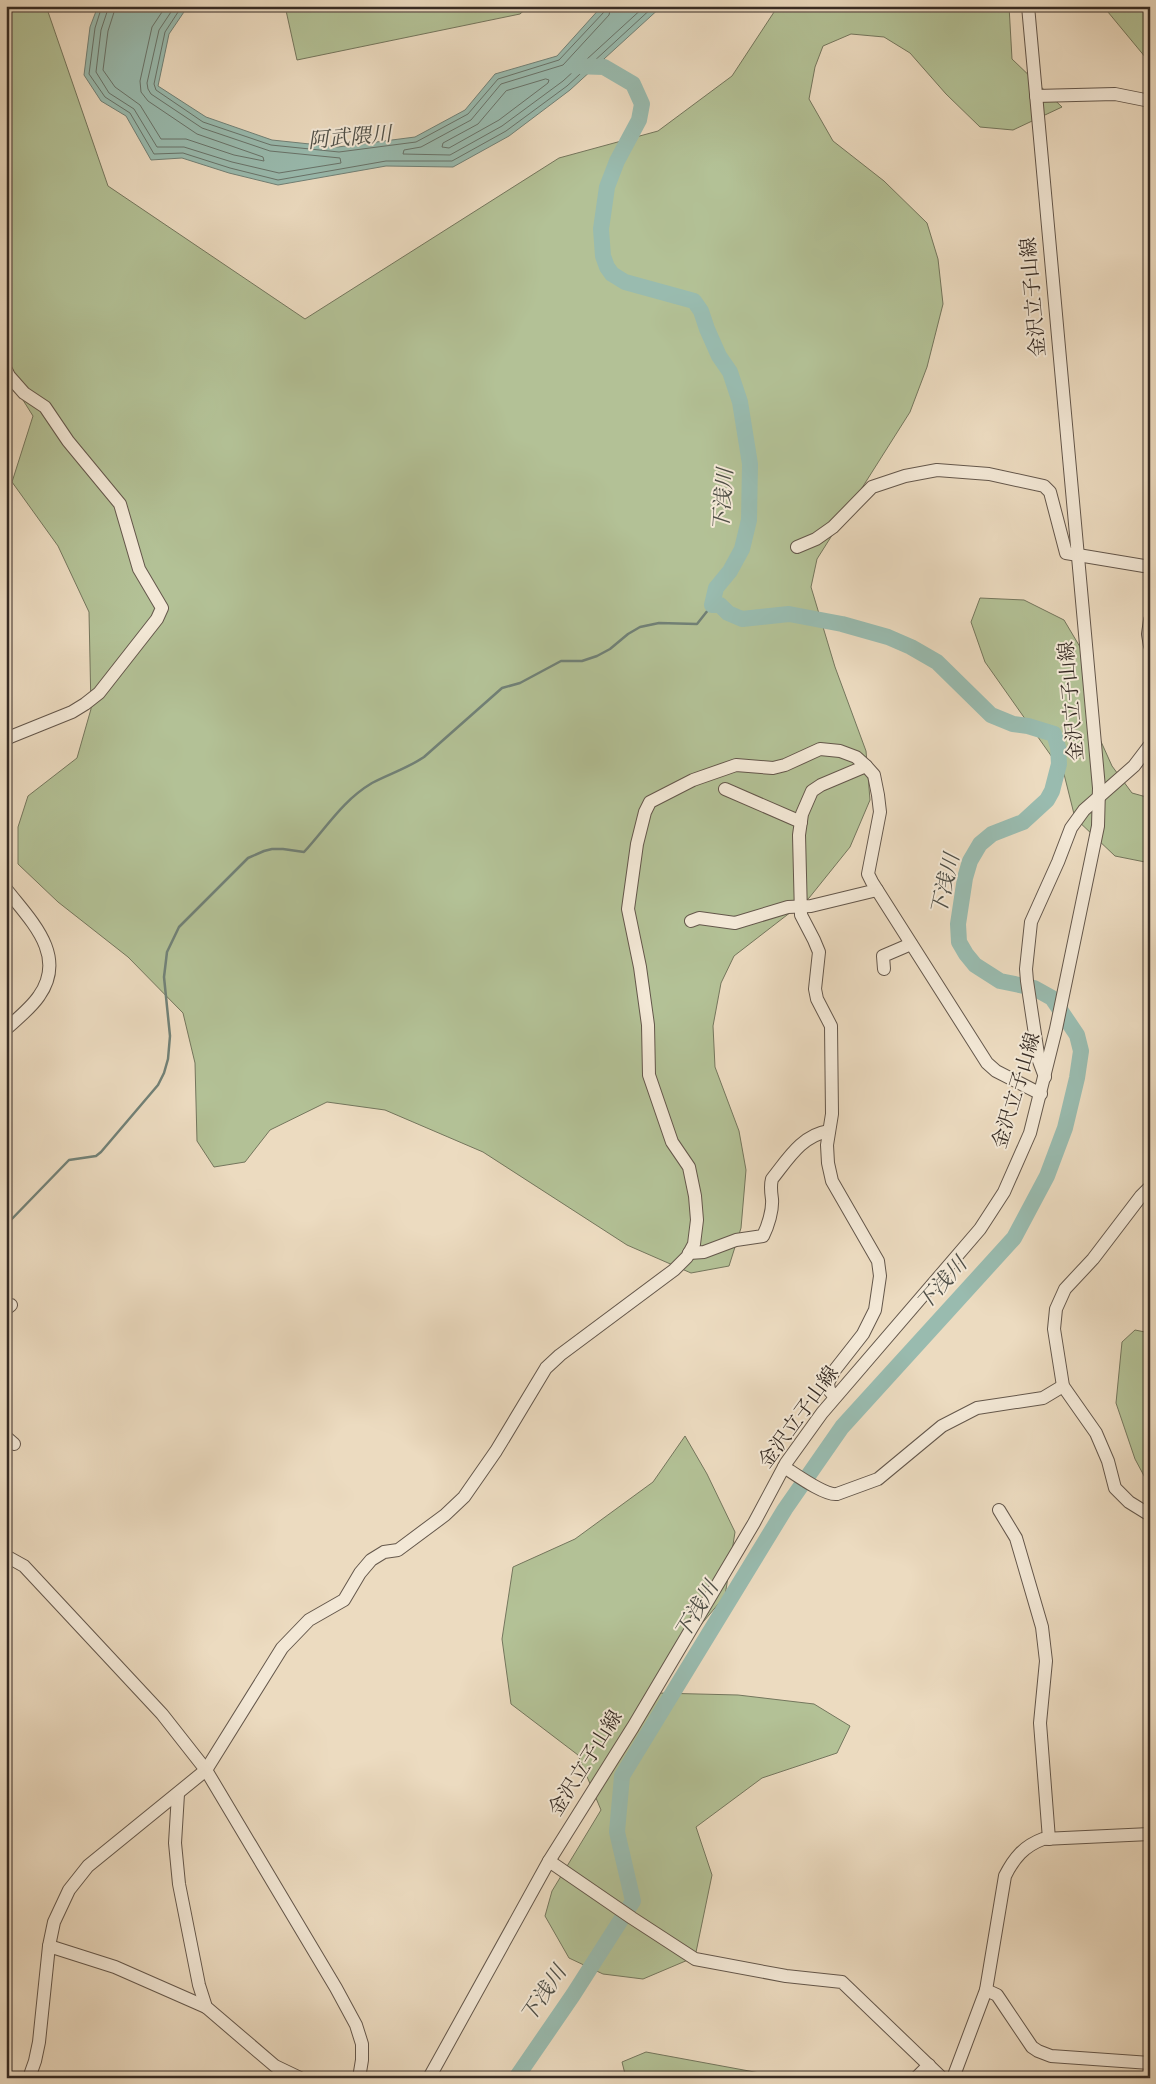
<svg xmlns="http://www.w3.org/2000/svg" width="1156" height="2084" font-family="'Sorts Mill Goudy','Noto Serif JP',serif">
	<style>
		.green { fill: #b3c196; stroke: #74765d }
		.water { fill: #99bbaf; stroke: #718177 }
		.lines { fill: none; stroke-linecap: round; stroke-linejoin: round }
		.shore { stroke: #68736a; stroke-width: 1 }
		.stream { stroke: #718177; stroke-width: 2.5 }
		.river { stroke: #99bbaf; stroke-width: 16 }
		.minor-casing { stroke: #64574b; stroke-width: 14 }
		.minor { stroke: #f3e8d6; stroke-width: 12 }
		.labels { text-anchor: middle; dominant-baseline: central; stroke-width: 4; stroke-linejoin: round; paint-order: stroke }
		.street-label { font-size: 20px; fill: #362b24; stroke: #f3e8d6 }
		.water-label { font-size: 21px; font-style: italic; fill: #4f4f47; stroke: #f3e8d6 }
	</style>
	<rect width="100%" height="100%" fill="#ecdbc0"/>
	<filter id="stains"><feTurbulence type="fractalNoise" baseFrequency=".004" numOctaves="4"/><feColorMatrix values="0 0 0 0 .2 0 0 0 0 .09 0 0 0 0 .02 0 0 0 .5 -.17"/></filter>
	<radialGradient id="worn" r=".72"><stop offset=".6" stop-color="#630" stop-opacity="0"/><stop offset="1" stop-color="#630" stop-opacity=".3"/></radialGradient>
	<g class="green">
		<polygon points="6,6 46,6 108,186 305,319 559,158 658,131 732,76 778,6 1009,6 1012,59 1062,107 1013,130 980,127 946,94 910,53 884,37 851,34 823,46 815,67 809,99 833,141 884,181 927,223 938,259 943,304 927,367 910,412 817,559 811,587 835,667 866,751 870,800 850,847 809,898 734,956 721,983 713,1026 715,1067 739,1131 746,1170 741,1228 729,1266 691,1273 627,1245 483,1152 385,1110 327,1102 270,1130 245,1162 214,1167 197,1141 195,1063 183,1013 128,957 58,902 18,864 18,827 28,796 77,758 91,709 89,612 58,546 12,482 33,416 6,373"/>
		<polygon points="285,6 529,6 520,14 297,60"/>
		<polygon points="1103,6 1150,6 1150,63 1146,58"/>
		<polygon points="980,598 1024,600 1064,620 1086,657 1094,726 1112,766 1132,793 1150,798 1150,863 1115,856 1075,818 1064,774 985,662 971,622"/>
		<polygon points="1135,1330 1150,1333 1150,1487 1135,1459 1116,1403 1122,1342"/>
		<polygon points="685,1436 707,1474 735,1532 725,1596 672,1659 658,1693 738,1695 814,1704 850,1726 837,1753 762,1778 696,1827 712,1875 695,1957 643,1979 603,1974 569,1958 545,1916 552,1891 601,1810 578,1755 511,1704 502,1639 513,1567 575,1539 653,1482"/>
		<polygon points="646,2052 787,2078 626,2078 622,2062"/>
	</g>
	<polygon class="water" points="98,6 188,6 169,34 158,86 206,117 272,140 338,147 415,137 465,110 495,74 557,56 602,6 662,6 570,90 509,136 453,167 386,166 278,185 229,173 182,158 151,160 126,116 101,101 84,75 90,27"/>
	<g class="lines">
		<g class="shore">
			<polyline points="102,6 95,28 89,74 105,97 130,113 154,154 183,153 230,168 278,180 386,161 452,161 506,131 567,86 654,6"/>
			<polyline points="109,6 101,30 96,72 109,93 134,109 157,147 184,147 232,162 279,173 341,163 340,158 270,151 202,128 151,94 148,89 147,83 159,30 175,6"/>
			<polyline points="116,6 108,31 103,70 115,87 140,105 161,139 186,139 234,155 264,161 263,157 197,134 148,101 141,92 140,81 152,27 166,6"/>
			<polyline points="182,6 165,32 154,84 156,90 203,122 271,145 339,152 416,142 468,114 498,79 559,60 604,12 605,6"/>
			<polyline points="611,6 609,15 563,65 501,84 471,120 421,147 404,150 403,154 450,155 502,126 563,81 645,6"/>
			<polygon points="546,79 549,80 548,83 499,120 449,148 442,147 443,143 478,124 506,91"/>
		</g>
		<path class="stream" d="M6,1225L69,1160L96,1156L101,1152L158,1085L164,1073L168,1059L170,1036L164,977L167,952L179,927L248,858L264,851L272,849H283L304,852C327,827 342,801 372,783C389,774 408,768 424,757L502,688L520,683L561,661H582L597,656L610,649L628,634L640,627L659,623L697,624L712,605"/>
		<polyline class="river" points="516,2078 573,1995 633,1901 617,1832 622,1776 785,1509 842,1427 1014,1238 1047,1176 1065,1128 1077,1078 1081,1051 1077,1035 1052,998 1034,988 1000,981 975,965 966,954 959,942 958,924 965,878 970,861 980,844 992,834 1023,822 1047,800 1052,791 1059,764 1058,747 1054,734 1028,726 1013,724 991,715 937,662 911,647 888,637 842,624 789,614 742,619 728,613 720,605 712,605 716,588 730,571 742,549 749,520 750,464 740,402 730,372 719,356 707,329 701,311 694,301 625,282 612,274 607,267 603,256 601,229 607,187 617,161 639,120 642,104 633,84 604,67 574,66"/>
		<g class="minor-casing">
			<g id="minor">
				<polyline points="1036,96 1115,94 1150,101"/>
				<polyline points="6,370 9,376 24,393 45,407 68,441 120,504 139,569 162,608 157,619 99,693 85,704 72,712 10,737 6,740"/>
				<polyline points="797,547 816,539 833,527 872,487 905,476 937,470 989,474 1044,486 1050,492 1066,553 1150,567"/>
				<polyline points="1150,620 1148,634 1150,646"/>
				<polyline points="725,789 801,822"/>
				<path d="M6,889C30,920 68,955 39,996C31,1008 17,1019 6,1029"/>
				<polyline points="691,921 699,918 735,923 788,907 811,906 877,890"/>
				<polyline points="884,969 883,956 911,944"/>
				<polyline points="1045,1077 1039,1061 1027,981 1026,969 1031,922 1058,862 1071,828 1084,810 1134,766 1150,745"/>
				<polyline points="1150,1187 1141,1196 1093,1259 1065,1289 1056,1309 1054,1329 1063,1386 1096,1433 1108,1461 1115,1488 1129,1502 1150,1515"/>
				<path d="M689,1253L704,1252L736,1240L763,1236C768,1226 773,1210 772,1199C771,1192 770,1186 772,1179C788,1159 802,1135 829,1131"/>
				<polyline points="6,1309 11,1305"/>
				<polyline points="835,1397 829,1390 828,1383 834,1371 863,1334 875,1310 880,1276 878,1261 832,1181 828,1163 827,1145 832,1114 831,1026 817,999 815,989 819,952 814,940 801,915 799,835 802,814 812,791 821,785 866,766"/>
				<polyline points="6,1437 14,1444"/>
				<path d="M784,1467C795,1474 825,1496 837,1494L878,1479L942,1426L977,1408L1043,1398L1063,1386"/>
				<polyline points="999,1510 1016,1538 1042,1627 1046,1661 1040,1723 1049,1839"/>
				<polyline points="6,1556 24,1566 162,1714 206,1770 336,1988 356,2025 362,2044 362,2060 359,2078"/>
				<polyline points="178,1794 175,1843 179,1884 199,1985 206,2007 275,2066 300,2078"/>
				<polyline points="549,1861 632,1918 695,1959 786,1976 842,1982 942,2078"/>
				<polyline points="49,1946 115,1967 206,2007"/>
				<polyline points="986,1990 997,1995 1032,2047 1038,2051 1051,2056 1150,2063"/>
				<polyline points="29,2078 35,2061 39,2042 49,1946 54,1922 69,1890 88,1866 206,1770 282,1648 309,1620 344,1600 360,1573 371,1560 384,1552 398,1550 445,1515 464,1497 496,1451 546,1368 560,1355 674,1270 687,1257 694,1244 697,1220 695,1196 689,1167 672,1142 649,1075 648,1025 640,967 628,909 637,844 645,812 650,802 693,780 736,765 773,768 785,765 820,749 840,751 856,757 866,766 874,775 878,795 880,812 868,874 872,882 987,1063 996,1071 1041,1094"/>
				<polyline points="429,2078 549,1861 633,1727 754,1523 786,1463 822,1413 980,1229 1004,1192 1030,1133 1056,1029 1098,826 1099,788 1028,6"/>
				<polyline points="916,2078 929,2065"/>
				<path d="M953,2078L986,1990L1005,1876C1014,1858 1024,1846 1043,1839L1150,1834"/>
			</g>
		</g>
		<use href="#minor" class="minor"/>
	</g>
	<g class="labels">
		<g class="street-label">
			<text transform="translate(1035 297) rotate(-95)">金沢立子山線</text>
			<text transform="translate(1073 701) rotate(-95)">金沢立子山線</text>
			<text transform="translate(1018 1091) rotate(-73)">金沢立子山線</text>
			<text transform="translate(800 1418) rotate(-54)">金沢立子山線</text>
			<text transform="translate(587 1764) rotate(-58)">金沢立子山線</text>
		</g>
		<g class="water-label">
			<text transform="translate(350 139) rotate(-5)">阿武隈川</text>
			<text transform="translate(725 500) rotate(-86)">下浅川</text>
			<text transform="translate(947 885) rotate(-77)">下浅川</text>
			<text transform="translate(943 1285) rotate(-48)">下浅川</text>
			<text transform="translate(698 1611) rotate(-59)">下浅川</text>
			<text transform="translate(545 1995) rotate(-56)">下浅川</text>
		</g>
	</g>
	<rect width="1156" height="2084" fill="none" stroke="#ecdbc0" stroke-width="25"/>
	<rect x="8" y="8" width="1141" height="2069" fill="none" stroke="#362b24" stroke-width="2.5"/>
	<rect x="12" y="12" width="1131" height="2059" fill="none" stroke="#362b24"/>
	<rect width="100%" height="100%" filter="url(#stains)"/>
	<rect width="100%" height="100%" fill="url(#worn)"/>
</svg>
